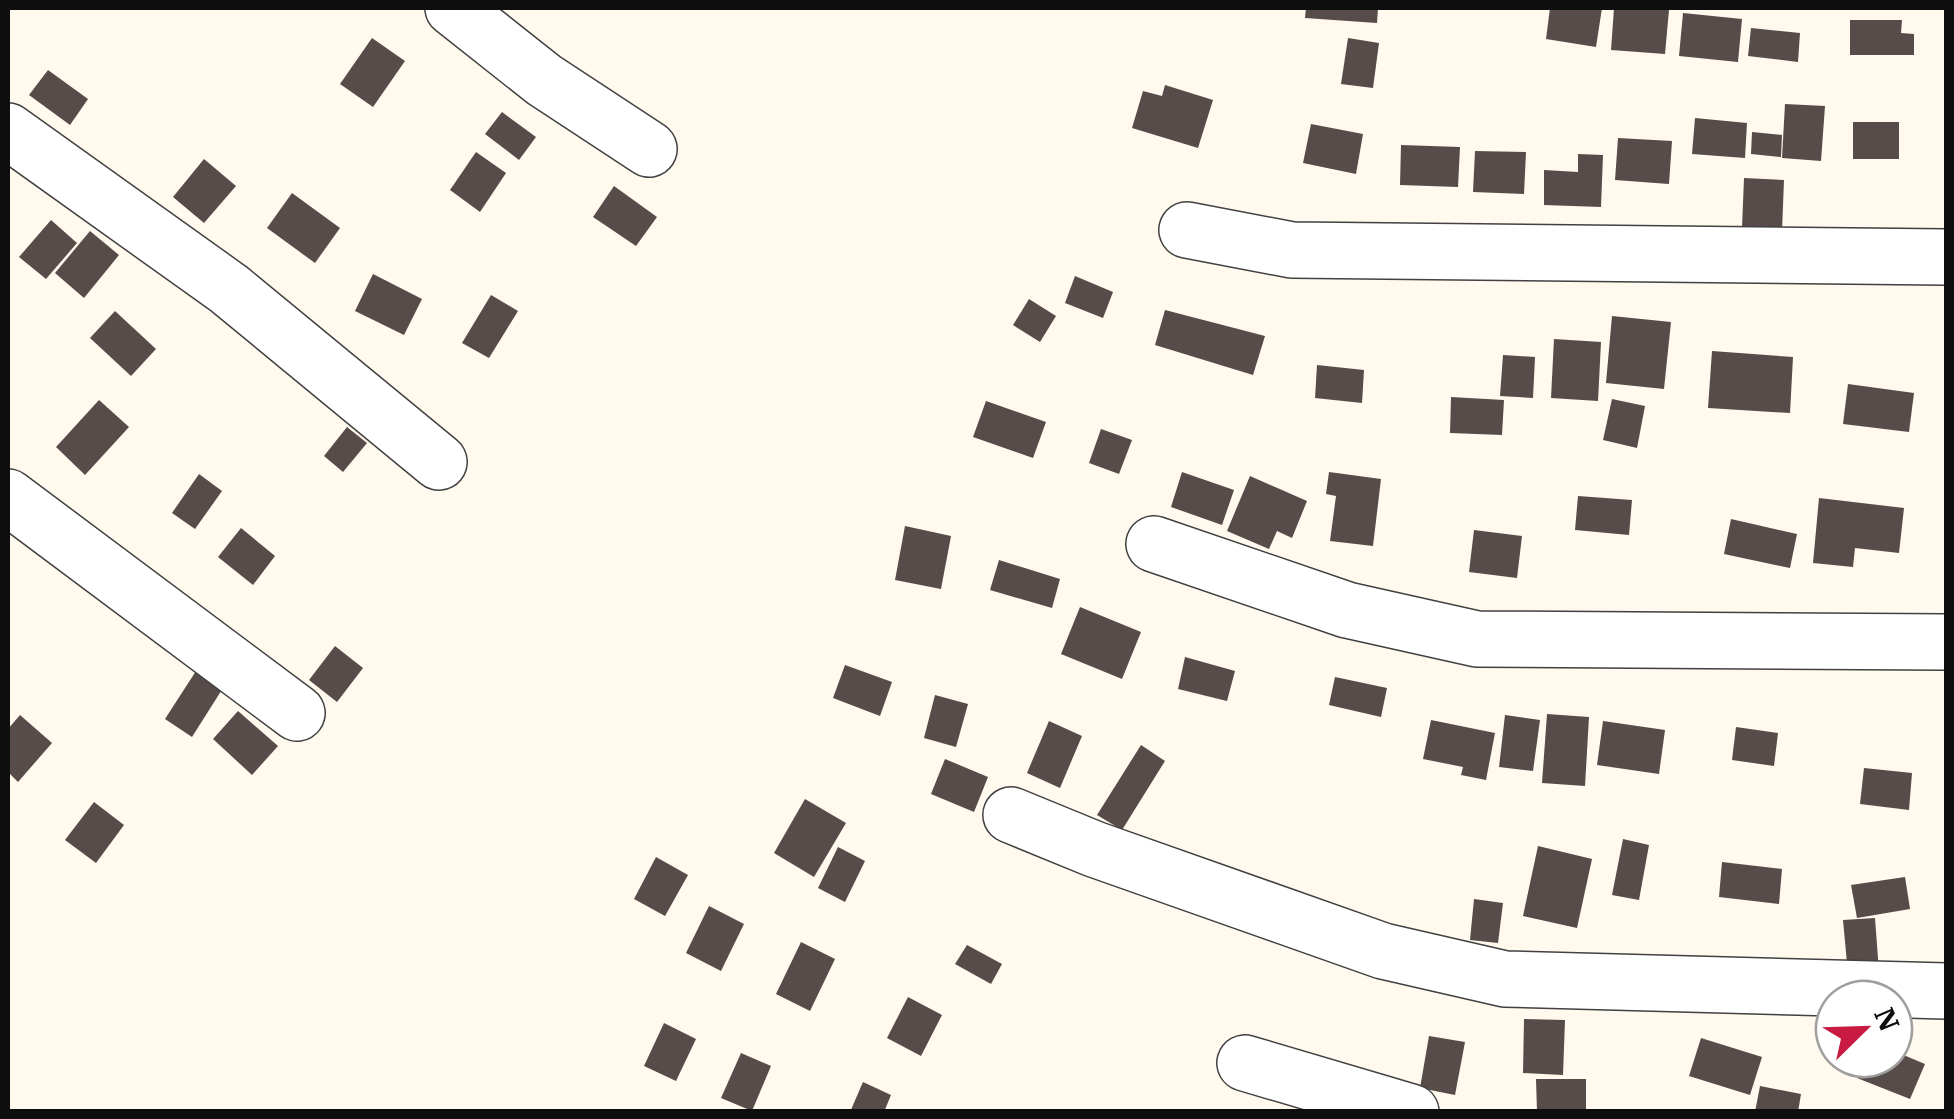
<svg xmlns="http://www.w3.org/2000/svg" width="1954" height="1119" font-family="'IBM Plex Serif',serif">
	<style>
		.building { fill: #574c49 }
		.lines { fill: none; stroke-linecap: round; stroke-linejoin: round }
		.minor-casing { stroke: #414141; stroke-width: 58 }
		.minor { stroke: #fff; stroke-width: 55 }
	</style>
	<rect width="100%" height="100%" fill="#fff9ee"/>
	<g class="building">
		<polygon points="1306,8 1378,8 1377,23 1305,18"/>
		<polygon points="1550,8 1602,8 1596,47 1546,39"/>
		<polygon points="1614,8 1669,10 1665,54 1611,50"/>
		<polygon points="1683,13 1742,19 1738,62 1679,56"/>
		<polygon points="1850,20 1902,20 1901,33 1914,34 1914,55 1850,55"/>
		<polygon points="1751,28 1800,33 1798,62 1748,56"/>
		<polygon points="372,38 405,61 373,107 340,84"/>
		<polygon points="1348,38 1379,43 1373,88 1341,84"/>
		<polygon points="48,70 88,99 70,125 29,95"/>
		<polygon points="1165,85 1213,100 1198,148 1132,128 1143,91 1162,96"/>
		<polygon points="1785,104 1825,106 1821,161 1782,158"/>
		<polygon points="502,112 536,137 519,160 485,134"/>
		<polygon points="1695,118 1747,123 1745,158 1692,154"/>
		<rect x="1853" y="122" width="46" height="37"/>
		<polygon points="1311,124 1363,134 1356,174 1303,163"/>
		<polygon points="1752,132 1782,135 1781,157 1751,154"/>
		<polygon points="1618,138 1672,141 1669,184 1615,180"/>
		<polygon points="1401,145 1460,147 1458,187 1400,185"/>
		<polygon points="1475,151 1526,152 1524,194 1473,192"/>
		<polygon points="476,152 506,173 480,212 450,190"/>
		<polygon points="1578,154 1603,155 1601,207 1544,205 1544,170 1578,172"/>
		<polygon points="204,159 236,186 204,223 173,197"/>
		<polygon points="1744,178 1784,180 1782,231 1742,228"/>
		<polygon points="614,186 657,217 636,246 593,217"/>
		<polygon points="292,193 340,228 315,263 267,228"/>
		<polygon points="51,220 77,243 46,279 19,257"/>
		<polygon points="90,231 119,255 84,298 55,273"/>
		<polygon points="373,274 422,299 404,335 355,311"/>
		<polygon points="1075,276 1113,292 1103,318 1065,303"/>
		<polygon points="491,295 518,311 489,358 462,343"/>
		<polygon points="1029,299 1056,316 1040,342 1013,325"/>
		<polygon points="1165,310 1265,336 1253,375 1155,345"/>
		<polygon points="115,311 156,349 131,376 90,338"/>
		<polygon points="1612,316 1671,322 1664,389 1606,383"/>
		<polygon points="1554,339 1601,342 1598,401 1551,398"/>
		<polygon points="1712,351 1793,357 1790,413 1708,408"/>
		<polygon points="1503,355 1535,357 1533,398 1500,396"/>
		<polygon points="1317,365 1364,370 1362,403 1315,398"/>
		<polygon points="1848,384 1914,393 1909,432 1843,424"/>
		<polygon points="1451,397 1504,400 1502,435 1450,433"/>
		<polygon points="1612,399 1645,406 1637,448 1603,440"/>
		<polygon points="99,400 129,427 85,475 56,447"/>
		<polygon points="986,401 1046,422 1033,458 973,437"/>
		<polygon points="347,427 367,443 343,472 324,456"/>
		<polygon points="1101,429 1132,440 1119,474 1089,463"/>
		<polygon points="1182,472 1234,490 1222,525 1171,507"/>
		<polygon points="1329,472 1381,479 1373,546 1330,541 1336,496 1326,494"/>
		<polygon points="199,474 222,491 195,529 172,513"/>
		<polygon points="1250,476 1307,501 1292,538 1277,531 1269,549 1227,531"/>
		<polygon points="1578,496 1632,500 1629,535 1575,530"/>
		<polygon points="1819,498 1904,508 1899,553 1855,548 1853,567 1813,563"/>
		<polygon points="1731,519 1797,534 1790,568 1724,554"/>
		<polygon points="905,526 951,536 941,589 895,580"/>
		<polygon points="241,528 275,556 253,585 218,557"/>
		<polygon points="1474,530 1522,536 1517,578 1469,572"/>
		<polygon points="999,560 1060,579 1052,608 990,590"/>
		<polygon points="1080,607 1141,632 1122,679 1061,654"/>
		<polygon points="335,646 363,668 337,702 309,680"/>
		<polygon points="1185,657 1235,671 1227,701 1178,689"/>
		<polygon points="845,665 892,682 880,716 833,698"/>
		<polygon points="196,671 223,688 192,737 165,719"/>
		<polygon points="1335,677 1387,688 1381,717 1329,705"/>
		<polygon points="935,695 968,704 956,747 924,738"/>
		<polygon points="238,711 278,746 252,775 213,739"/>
		<polygon points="1547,714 1589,717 1585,786 1542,783"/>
		<polygon points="20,715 52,743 18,782 8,772 8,729"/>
		<polygon points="1505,715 1540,720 1533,771 1499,767"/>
		<polygon points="1431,720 1495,733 1486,780 1461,775 1463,767 1423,759"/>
		<polygon points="1049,721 1082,736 1060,788 1027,773"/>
		<polygon points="1603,721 1665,730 1659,774 1597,765"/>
		<polygon points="1736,727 1778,733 1774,766 1732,760"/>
		<polygon points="1141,745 1165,761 1122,830 1097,815"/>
		<polygon points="945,759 988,777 974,812 931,794"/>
		<polygon points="1864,768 1912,773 1909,810 1860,804"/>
		<polygon points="805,799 846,823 814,877 774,853"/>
		<polygon points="94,802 124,825 96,863 65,840"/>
		<polygon points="1623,839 1649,845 1639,900 1612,895"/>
		<polygon points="1538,846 1592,859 1577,928 1523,916"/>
		<polygon points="838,847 865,861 845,902 818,888"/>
		<polygon points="656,857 688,875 665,916 634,899"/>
		<polygon points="1722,862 1782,869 1779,904 1719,897"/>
		<polygon points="1905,877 1910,909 1857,918 1851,885"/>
		<polygon points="1474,899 1503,903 1498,943 1470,940"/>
		<polygon points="709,906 744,924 721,971 686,953"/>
		<polygon points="1875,918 1879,972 1848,974 1843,920"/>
		<polygon points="801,942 835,959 810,1011 776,994"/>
		<polygon points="967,945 1002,964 991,984 955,964"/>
		<polygon points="908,997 942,1015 921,1056 887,1038"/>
		<polygon points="1524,1019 1565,1020 1563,1075 1523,1073"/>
		<polygon points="664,1023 696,1039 676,1081 644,1066"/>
		<polygon points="1429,1036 1465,1042 1455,1095 1420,1088"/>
		<polygon points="1701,1038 1762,1057 1750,1095 1689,1076"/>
		<polygon points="1894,1051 1925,1064 1910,1099 1857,1078 1865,1059 1894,1059"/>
		<polygon points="741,1053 771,1066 752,1111 721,1098"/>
		<polygon points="1536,1079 1586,1079 1586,1112 1537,1112"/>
		<polygon points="863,1082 891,1095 884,1112 850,1112"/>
		<polygon points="1760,1086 1801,1094 1798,1112 1755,1112"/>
	</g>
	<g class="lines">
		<g class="minor-casing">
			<g id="minor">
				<polyline points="453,8 544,80 649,149"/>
				<polyline points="8,131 229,289 439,462"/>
				<polyline points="1187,230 1292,250 1946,257"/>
				<polyline points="8,497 297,713"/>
				<polyline points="1154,544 1347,610 1477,639 1946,642"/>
				<polyline points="1011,815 1094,849 1383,951 1505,979 1946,991"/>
				<polyline points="1245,1063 1411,1112"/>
			</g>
		</g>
		<use href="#minor" class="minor"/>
	</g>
	<rect width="1954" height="1119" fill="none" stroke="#0e0e0e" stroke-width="20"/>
	<g transform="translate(1864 1029) rotate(67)"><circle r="48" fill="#ffffff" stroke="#9f9f9f" stroke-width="2.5"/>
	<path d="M0-8L18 38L0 25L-18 38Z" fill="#c91a41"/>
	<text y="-15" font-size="28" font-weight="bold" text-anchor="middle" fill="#0e0e0e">N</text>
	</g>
</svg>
